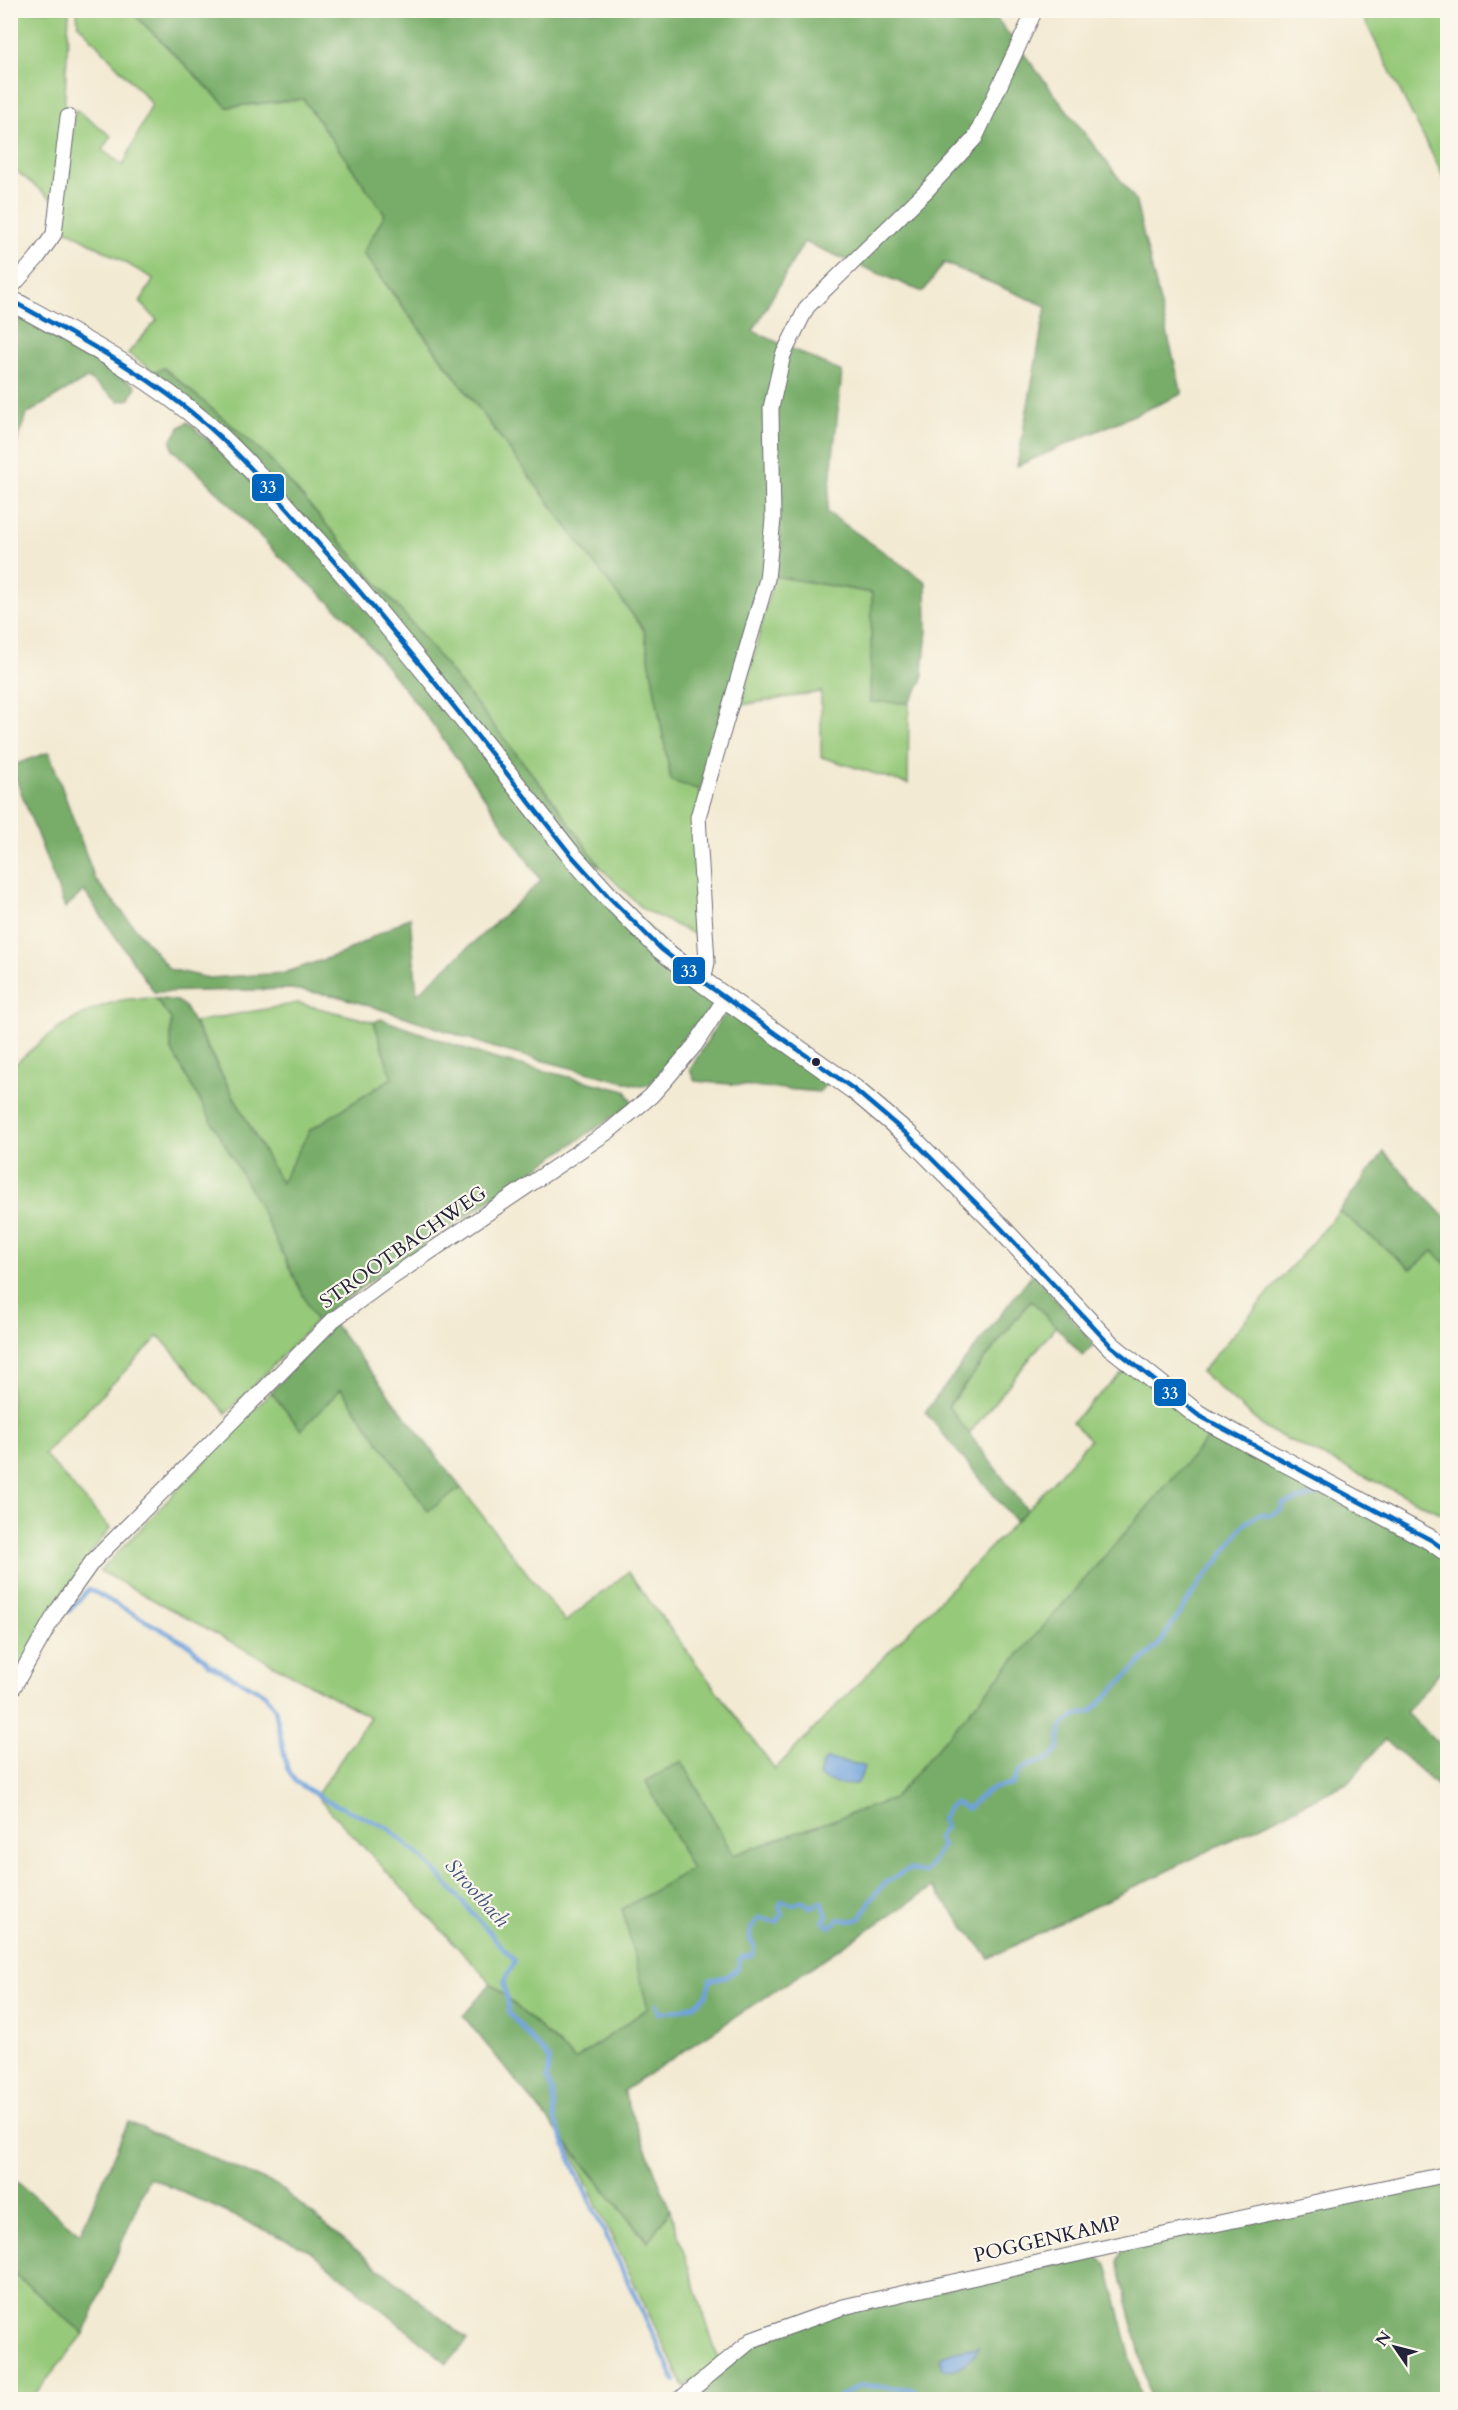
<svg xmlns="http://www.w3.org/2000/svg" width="1458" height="2410" font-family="Cardo,serif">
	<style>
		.green { fill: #96c979; stroke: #5c765a; stroke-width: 1.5 }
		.forest { fill: #78ad69; stroke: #4d6852; stroke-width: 1.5 }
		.water { fill: #6fa2db; stroke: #48628b; stroke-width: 1.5 }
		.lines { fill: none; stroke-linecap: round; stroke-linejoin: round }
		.stream { stroke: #6fa2db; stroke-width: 4.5 }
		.minor-casing { stroke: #6b6870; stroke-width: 17 }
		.tertiary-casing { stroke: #6b6870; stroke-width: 22 }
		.minor { stroke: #fff; stroke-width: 15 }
		.tertiary { stroke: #fff; stroke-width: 20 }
		.bus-1-casing { stroke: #fbf7ec; stroke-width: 9 }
		.bus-1 { stroke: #0065bd; stroke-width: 4.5 }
		.bus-dot { fill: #22223b; stroke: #fbf7ec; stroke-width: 2 }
		.labels { text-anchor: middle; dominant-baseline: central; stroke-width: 4.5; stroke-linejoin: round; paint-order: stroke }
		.street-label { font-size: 20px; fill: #22223b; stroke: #fbf7ec }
		.water-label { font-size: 21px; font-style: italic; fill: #41557b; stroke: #fbf7ec }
		.line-badge { stroke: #fbf7ec; stroke-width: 2 }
		.badge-label { font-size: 16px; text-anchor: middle; font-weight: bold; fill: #fff }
	</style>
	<rect width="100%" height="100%" fill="#fbf7ec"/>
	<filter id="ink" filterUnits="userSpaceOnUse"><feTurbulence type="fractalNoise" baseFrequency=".0167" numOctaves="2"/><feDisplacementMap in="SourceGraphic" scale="12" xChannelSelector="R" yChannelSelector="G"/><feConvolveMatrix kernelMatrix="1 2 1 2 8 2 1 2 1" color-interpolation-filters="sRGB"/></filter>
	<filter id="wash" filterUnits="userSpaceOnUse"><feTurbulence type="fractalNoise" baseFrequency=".008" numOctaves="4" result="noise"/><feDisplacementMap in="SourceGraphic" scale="24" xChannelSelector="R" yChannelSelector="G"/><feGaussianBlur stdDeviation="1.35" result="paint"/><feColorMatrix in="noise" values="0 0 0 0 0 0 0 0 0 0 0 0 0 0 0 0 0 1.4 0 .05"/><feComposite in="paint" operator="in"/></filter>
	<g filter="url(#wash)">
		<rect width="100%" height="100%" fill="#f3ead3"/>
		<g class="green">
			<polygon points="10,11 69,11 64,118 53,200 11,167"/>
			<polygon points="77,11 131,11 227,107 303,99 385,214 363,254 644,630 671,781 701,790 700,937 644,910 601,868 553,800 415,627 265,454 164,368 155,372 128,353 157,320 140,302 154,279 62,227 75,109 111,136 102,150 123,165 152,104 78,24"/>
			<polygon points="1360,11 1447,11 1447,184"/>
			<polygon points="774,576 872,593 870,701 909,703 908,784 821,757 821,692 741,705"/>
			<path d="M155,998L171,1019V1049L255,1198L316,1321L226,1414L159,1336L44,1454L110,1528L86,1560L11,1686V1068C43,1038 78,1010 122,1000C133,998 145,999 155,998Z"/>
			<polygon points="298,1003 374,1022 392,1078 310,1130 281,1184 194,1022"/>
			<polygon points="1339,1211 1411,1269 1433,1251 1447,1265 1447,1516 1266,1429 1201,1372"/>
			<polygon points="1031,1300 1056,1326 969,1434 948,1407"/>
			<polygon points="1128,1367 1211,1434 894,1799 733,1855 682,1761 646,1781 692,1869 623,1909 648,2008 575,2060 491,1983 316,1796 370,1717 100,1571 271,1392 341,1389 428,1510 461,1488 565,1622 628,1572 775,1769 1027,1510 1090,1440 1072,1422"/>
			<polygon points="568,2145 647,2242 670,2210 719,2361 684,2387"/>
			<polygon points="10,2270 84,2334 31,2399 11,2399"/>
		</g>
		<g class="forest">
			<polygon points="131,11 991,11 1135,199 1182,394 1017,466 1046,306 944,263 923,292 804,242 753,331 842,372 827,512 926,582 927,631 922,682 909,703 870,702 872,593 763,574 701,790 671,781 644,630 363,253 385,214 303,99 227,107"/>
			<polygon points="11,310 136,386 130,399 119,401 87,378 27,414 11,460"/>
			<polygon points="164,368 265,454 415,627 553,800 601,868 582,855 214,421 155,372"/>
			<polygon points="188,422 248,477 325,560 441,701 715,999 700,1025 649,1085 640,1086 498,1049 406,1017 337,996 291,989 154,992 84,891 65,908 11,766 49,752 95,879 169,969 209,978 284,973 343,953 410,917 417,994 541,881 489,804 431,722 350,621 277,554 207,481 173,450 171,441 180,427"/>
			<polygon points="155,998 177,1001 184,1006 281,1183 310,1130 392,1078 374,1022 381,1019 492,1058 626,1091 633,1103 359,1289 316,1321 255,1198 171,1049 171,1019"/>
			<polygon points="736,1014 830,1080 819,1092 695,1081 690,1070 719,1021 726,1015"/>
			<polygon points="1384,1152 1447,1219 1447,1265 1433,1251 1411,1269 1339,1211"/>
			<polygon points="1033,1273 1094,1344 1083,1356 1031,1300 948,1406 1027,1510 1015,1521 925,1412"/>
			<polygon points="334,1324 461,1488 428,1511 341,1389 301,1430 271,1392"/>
			<polygon points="1211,1434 1428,1542 1447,1557 1447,1663 1406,1713 1447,1751 1447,1795 1385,1739 1349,1782 989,1958 933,1887 623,2091 670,2210 648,2242 463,2016 491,1983 575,2060 648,2008 622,1909 692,1869 646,1781 682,1761 733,1855 893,1799"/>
			<polygon points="128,2122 276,2185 468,2340 447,2363 309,2250 149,2177 84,2334 11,2270 11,2177 80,2234"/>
			<polygon points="1447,2179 1447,2399 1151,2399 1117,2261 1123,2249"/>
			<polygon points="1095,2255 1107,2264 1141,2399 687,2400 754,2344 846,2312"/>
		</g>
		<g class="water">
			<path d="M827,1759L861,1765L864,1768L858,1783C847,1787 829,1783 819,1776L822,1765Z"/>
			<path d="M978,2347C975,2357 955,2374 943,2369L940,2357L952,2352Z"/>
		</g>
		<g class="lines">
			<g class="stream">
				<polyline points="69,1611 89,1589 189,1645 210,1665 265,1694 275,1709 287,1768 296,1782 327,1801 388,1828 429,1864 515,1961 504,1982 509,2013 550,2060 547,2079 553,2092 555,2120 576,2172 675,2381"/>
				<path d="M657,2004L659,2013C674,2011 697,2009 706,1995C708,1992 709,1984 710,1980L728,1976L738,1969L740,1959L745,1956L753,1955L754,1945L750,1940L751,1929L759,1918L777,1922L782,1914L779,1907L782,1901L794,1905L801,1901L811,1907L822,1902L827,1916L823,1921L829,1927L839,1919L852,1921L861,1918C875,1889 881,1884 909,1869L925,1873L942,1846L938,1838L945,1827L942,1819L948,1807L955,1803L968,1809C981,1794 991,1786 1012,1785L1019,1771L1032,1764L1049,1759L1059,1748C1058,1725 1067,1715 1091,1712L1160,1643L1199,1584L1219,1560L1243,1525L1259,1514L1271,1515L1281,1510L1283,1504L1316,1495"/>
				<polyline points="834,2400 861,2385 912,2389 930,2400"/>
			</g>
		</g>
	</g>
	<g filter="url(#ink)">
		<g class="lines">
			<g class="minor-casing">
				<g id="minor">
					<polyline points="10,289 37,258 54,234 68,117"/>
					<polyline points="703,982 707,962 698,817 767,579 773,519 771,408 783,355 807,307 926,191 975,138 1035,10"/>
					<polyline points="10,1693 57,1611 92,1562 333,1320 385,1282 609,1131 651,1096 667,1078 695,1045 726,997"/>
					<polyline points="679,2400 752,2340 843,2307 1108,2247 1448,2174"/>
				</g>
			</g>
			<g class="tertiary-casing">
				<path id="tertiary" d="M10,300C79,338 150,375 209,427C248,462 282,503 317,542C406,643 488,750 571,855L608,896L661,949L703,982L855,1090L908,1135L999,1226L1111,1346L1198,1415L1431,1540L1448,1552"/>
			</g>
			<use href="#minor" class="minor"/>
			<use href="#tertiary" class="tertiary"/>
			<g class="bus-1-casing">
				<path id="bus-1" d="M10,300C79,338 150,375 209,427C248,462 282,503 317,542C406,643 488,750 571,855L608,896L661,949L703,982L855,1090L908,1135L999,1226L1111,1346L1198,1415L1431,1540L1448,1552"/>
			</g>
			<use href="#bus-1" class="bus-1"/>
		</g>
	</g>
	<circle class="bus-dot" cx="816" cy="1062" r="5"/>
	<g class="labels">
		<g class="street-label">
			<text transform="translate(403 1247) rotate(-35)">STROOTBACHWEG</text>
			<text transform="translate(1047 2239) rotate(-13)">POGGENKAMP</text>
		</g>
		<g class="water-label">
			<text transform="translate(477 1893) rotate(48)">Strootbach</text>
		</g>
	</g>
	<g class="line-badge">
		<rect x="251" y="473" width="34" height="29" rx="6" fill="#0065bd"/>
		<rect x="672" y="956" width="34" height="29" rx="6" fill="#0065bd"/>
		<rect x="1153" y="1378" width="34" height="29" rx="6" fill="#0065bd"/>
	</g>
	<g class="badge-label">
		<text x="268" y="493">33</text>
		<text x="689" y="977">33</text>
		<text x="1170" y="1399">33</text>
	</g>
	<rect width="1458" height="2410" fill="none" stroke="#fbf7ec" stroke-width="36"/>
	<g transform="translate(1395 2347) rotate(305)" stroke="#fbf7ec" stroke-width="4.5" paint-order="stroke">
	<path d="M0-4.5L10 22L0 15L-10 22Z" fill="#22223b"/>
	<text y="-9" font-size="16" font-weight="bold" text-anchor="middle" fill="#22223b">N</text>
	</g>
</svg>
